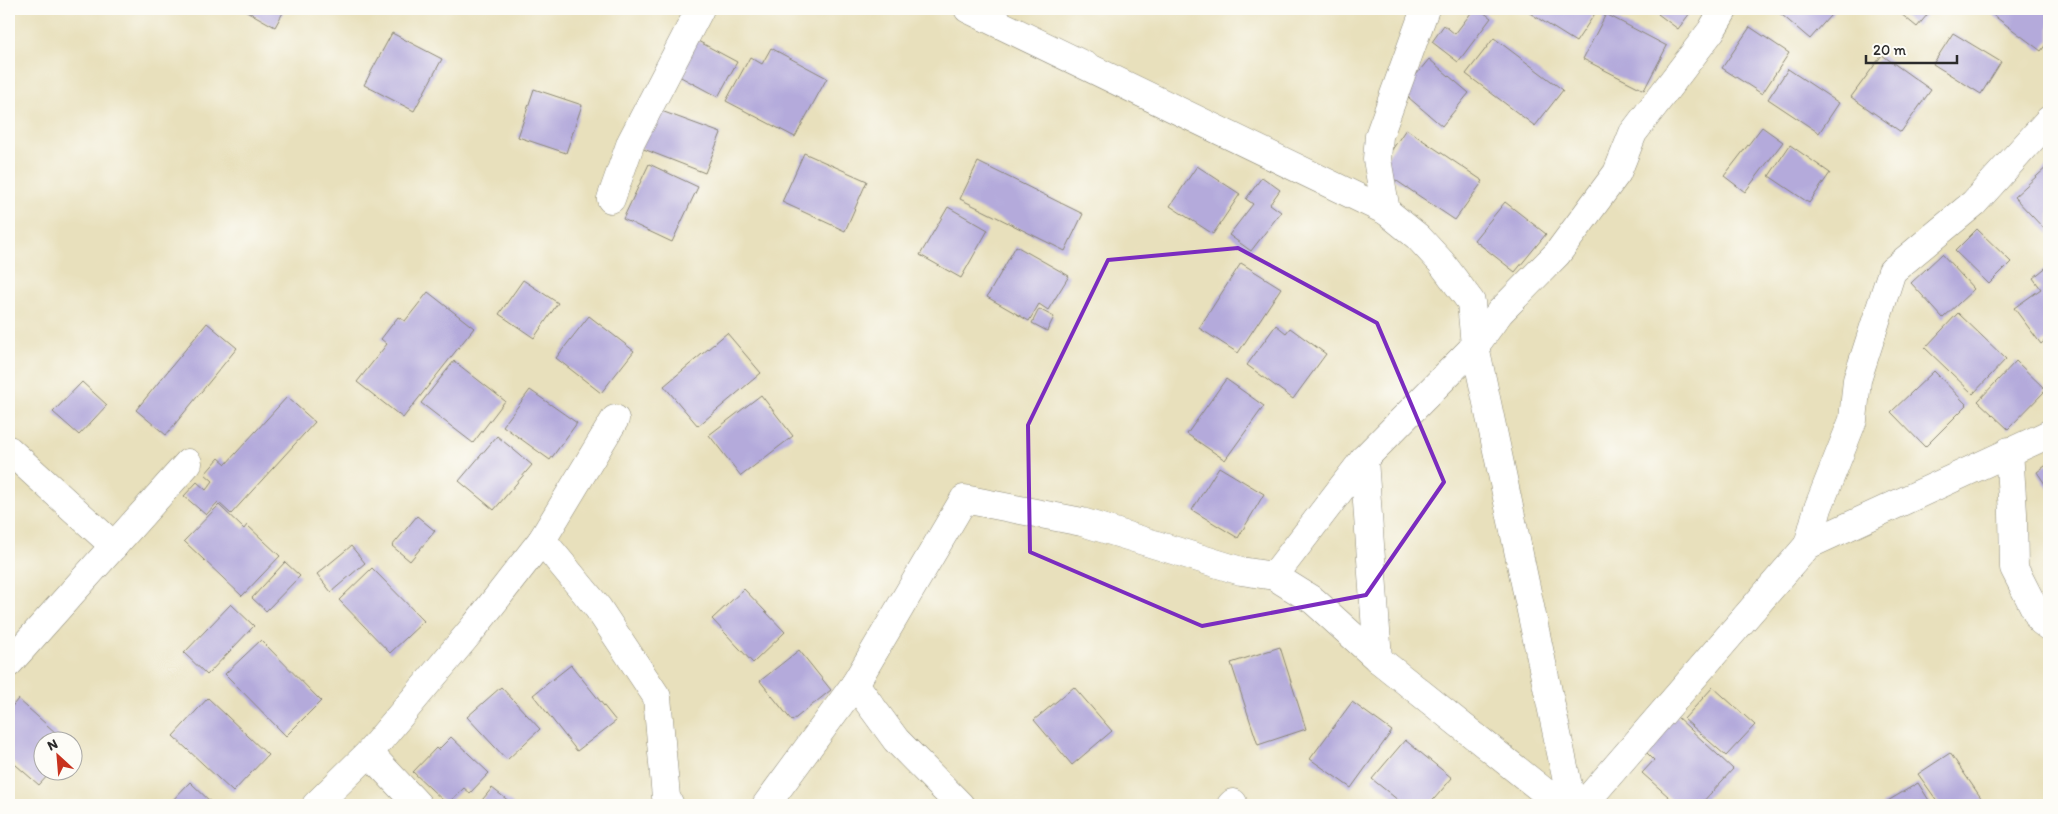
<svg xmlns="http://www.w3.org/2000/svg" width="2058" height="814" font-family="Itim,sans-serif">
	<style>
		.building { fill: #b4aadb }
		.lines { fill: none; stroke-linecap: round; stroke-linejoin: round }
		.street-casing { stroke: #8a8674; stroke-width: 29 }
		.street { stroke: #fff; stroke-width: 28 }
		.marked { fill: none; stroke: #7b2cbf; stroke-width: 4; stroke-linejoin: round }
	</style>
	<rect width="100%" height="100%" fill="#fdfcf7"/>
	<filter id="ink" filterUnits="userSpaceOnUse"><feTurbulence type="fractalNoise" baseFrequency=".02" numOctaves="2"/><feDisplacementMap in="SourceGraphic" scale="10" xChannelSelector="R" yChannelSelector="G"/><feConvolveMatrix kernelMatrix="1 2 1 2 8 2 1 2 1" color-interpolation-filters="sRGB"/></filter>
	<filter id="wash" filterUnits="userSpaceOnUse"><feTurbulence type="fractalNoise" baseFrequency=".0096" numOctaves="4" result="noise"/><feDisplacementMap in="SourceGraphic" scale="20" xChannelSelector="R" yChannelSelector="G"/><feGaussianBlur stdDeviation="1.12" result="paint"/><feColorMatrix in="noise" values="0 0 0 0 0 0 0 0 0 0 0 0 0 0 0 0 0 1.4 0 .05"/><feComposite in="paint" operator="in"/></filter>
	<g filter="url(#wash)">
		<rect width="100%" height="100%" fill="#e8e0bc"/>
		<g id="blocks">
			<g class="building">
				<polygon points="243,9 285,9 275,27"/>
				<polygon points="1474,9 1479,9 1491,18 1458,62 1432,42 1444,25 1455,34"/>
				<polygon points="1530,9 1598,9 1576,42 1528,12"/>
				<polygon points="1662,9 1693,9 1678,29 1658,14"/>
				<polygon points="1775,9 1836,9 1810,39"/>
				<polygon points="1895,9 1932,9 1917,27"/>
				<polygon points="1991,9 2049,9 2049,40 2041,51 1989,12"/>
				<polygon points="1606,14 1667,46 1644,90 1583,59"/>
				<polygon points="1750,27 1789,53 1762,94 1722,68"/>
				<polygon points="392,33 442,59 414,111 364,85"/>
				<polygon points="1953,33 2001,62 1981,94 1933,64"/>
				<polygon points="1494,38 1563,90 1535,126 1466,74"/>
				<polygon points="696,40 737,62 718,97 677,75"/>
				<polygon points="771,48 827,78 795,137 726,101 750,57 762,64"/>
				<polygon points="1882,55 1931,90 1901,132 1851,97"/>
				<polygon points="1429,59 1469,93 1442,126 1402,92"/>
				<polygon points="1788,69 1839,103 1819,133 1768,99"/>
				<polygon points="534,89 582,105 566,153 518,137"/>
				<polygon points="656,109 721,133 705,173 641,148"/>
				<polygon points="1762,127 1783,142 1745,192 1724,176"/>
				<polygon points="1406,129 1483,181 1455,220 1379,169"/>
				<polygon points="1790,145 1830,173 1809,203 1769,176"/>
				<polygon points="804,153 867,181 845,231 782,202"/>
				<polygon points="978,162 1083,214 1065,251 960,199"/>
				<polygon points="649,164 698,187 672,242 623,219"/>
				<polygon points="2049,165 2049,234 2014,197"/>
				<polygon points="1197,166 1240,194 1213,234 1170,206"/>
				<polygon points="1262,177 1280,190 1270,204 1281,212 1251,251 1229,235 1253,204 1246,199"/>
				<polygon points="1505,202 1546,234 1515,272 1474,240"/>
				<polygon points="948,207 988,230 961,278 920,255"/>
				<polygon points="1977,229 2011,262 1989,284 1955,251"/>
				<polygon points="1016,246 1069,276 1048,310 1039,304 1029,321 987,297"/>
				<polygon points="1942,254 1974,289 1943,318 1911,283"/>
				<polygon points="1241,263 1281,288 1238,353 1199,328"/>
				<polygon points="2049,265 2049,337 2041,344 2014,308 2041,289 2033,278"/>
				<polygon points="523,280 558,303 534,338 499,314"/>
				<polygon points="428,292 474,328 403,418 357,382 387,344 381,339 398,317 405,321"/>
				<polygon points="1039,309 1054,317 1047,331 1032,323"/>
				<polygon points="1958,313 2006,359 1973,394 1925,348"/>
				<polygon points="589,316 634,351 601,393 556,358"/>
				<polygon points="207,323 237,348 166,435 136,410"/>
				<polygon points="1276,325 1286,333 1290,328 1326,354 1293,399 1247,365"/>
				<polygon points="727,333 761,373 698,426 664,386"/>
				<polygon points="454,361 505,401 473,443 421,403"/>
				<polygon points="2016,361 2046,390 2008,429 1978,401"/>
				<polygon points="1934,371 1967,405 1925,447 1891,412"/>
				<polygon points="1226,379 1264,406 1225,460 1187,434"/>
				<polygon points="82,382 107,405 79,435 53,412"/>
				<polygon points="530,390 577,423 550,460 503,426"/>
				<polygon points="761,395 793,436 741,476 709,435"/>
				<polygon points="287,397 315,422 231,514 218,502 206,515 184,496 197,482 206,490 213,481 205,474 219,458 226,464"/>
				<polygon points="497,436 532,465 494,510 459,481"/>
				<polygon points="2049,463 2049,490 2037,472"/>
				<polygon points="1219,467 1264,494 1238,538 1192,510"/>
				<polygon points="219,505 244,529 247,525 280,556 242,596 184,541"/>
				<polygon points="417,516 435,531 410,561 392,546"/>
				<polygon points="351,546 365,563 331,592 317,574"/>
				<polygon points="285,562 300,576 266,611 252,598"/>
				<polygon points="372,568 424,621 390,653 339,600"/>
				<polygon points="744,589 785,632 753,663 712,619"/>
				<polygon points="231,604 254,626 207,675 184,653"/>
				<polygon points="261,640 321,701 286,736 225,674"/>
				<polygon points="1280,647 1306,729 1258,745 1231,663"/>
				<polygon points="799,650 831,690 792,721 760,681"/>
				<polygon points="571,665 616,721 577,751 533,695"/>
				<polygon points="501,687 540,729 507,760 467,717"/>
				<polygon points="1074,687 1112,731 1072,765 1034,720"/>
				<polygon points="1713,687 1755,725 1726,756 1684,719"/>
				<polygon points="208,698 268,755 233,792 173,736"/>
				<polygon points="18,699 66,742 42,742 42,772 51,772 39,785 9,759 9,710"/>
				<polygon points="1352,702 1392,731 1351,788 1310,759"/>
				<polygon points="1676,716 1733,769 1700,805 1678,805 1642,773 1654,760 1644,750"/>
				<polygon points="451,737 489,773 470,793 464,788 447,804 413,772 436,748 438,750"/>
				<polygon points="1405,740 1452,778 1429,805 1404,805 1372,779"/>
				<polygon points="1950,753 1986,805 1940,805 1918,774"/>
				<polygon points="190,782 214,805 168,805"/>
				<polygon points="1918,783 1932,805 1881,805"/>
				<polygon points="492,788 514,805 478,805"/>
			</g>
		</g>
	</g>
	<g filter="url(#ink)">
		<use href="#blocks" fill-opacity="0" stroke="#8a8674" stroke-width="1"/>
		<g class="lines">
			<g class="street-casing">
				<g id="street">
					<polyline points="968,9 1386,211 1418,237 1441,262 1471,302 1475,346 1572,805"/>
					<polyline points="611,199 631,142 700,9"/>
					<polyline points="1386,211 1377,159 1379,136 1425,9"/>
					<polyline points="9,450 114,546"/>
					<polyline points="2009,451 2013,513 2014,568 2041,621 2049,627"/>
					<polyline points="542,540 615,419"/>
					<polyline points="1808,545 1818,508 1853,420 1857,380 1892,271 1974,203 2049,120"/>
					<polyline points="1274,576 1364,459"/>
					<polyline points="1378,659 1364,459 1475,346 1500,312 1557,254 1617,173 1633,133 1711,31 1724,9"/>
					<polyline points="9,663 188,463"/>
					<polyline points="855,684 896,740 960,805"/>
					<polyline points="369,753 418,805"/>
					<polyline points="316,805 369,753 475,626 542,540 598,608 657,697 666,797 670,805"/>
					<polyline points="766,805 855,684 964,499 1082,522 1241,571 1274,576 1314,601 1378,659 1561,805"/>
					<polyline points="1231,805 1233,803"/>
					<polyline points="1583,805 1808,545 2049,434"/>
				</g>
			</g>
			<use href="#street" class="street"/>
		</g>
	</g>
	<path class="marked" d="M1238,248L1377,323L1444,482L1366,595L1202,626L1030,552L1028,425L1108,260Z"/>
	<rect width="2058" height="814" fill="none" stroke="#fdfcf7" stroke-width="30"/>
	<g transform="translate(58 756) rotate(334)"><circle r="24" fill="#fdfcf7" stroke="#a9a8a5"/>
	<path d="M0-4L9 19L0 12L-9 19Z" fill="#c8321e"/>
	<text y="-8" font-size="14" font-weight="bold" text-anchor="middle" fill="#2b2b2b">N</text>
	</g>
	<path d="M1866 55v8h91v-8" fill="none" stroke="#2b2b2b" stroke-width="2.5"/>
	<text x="1873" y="55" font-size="15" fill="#2b2b2b" stroke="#fdfcf7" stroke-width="4" paint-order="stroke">20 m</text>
</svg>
